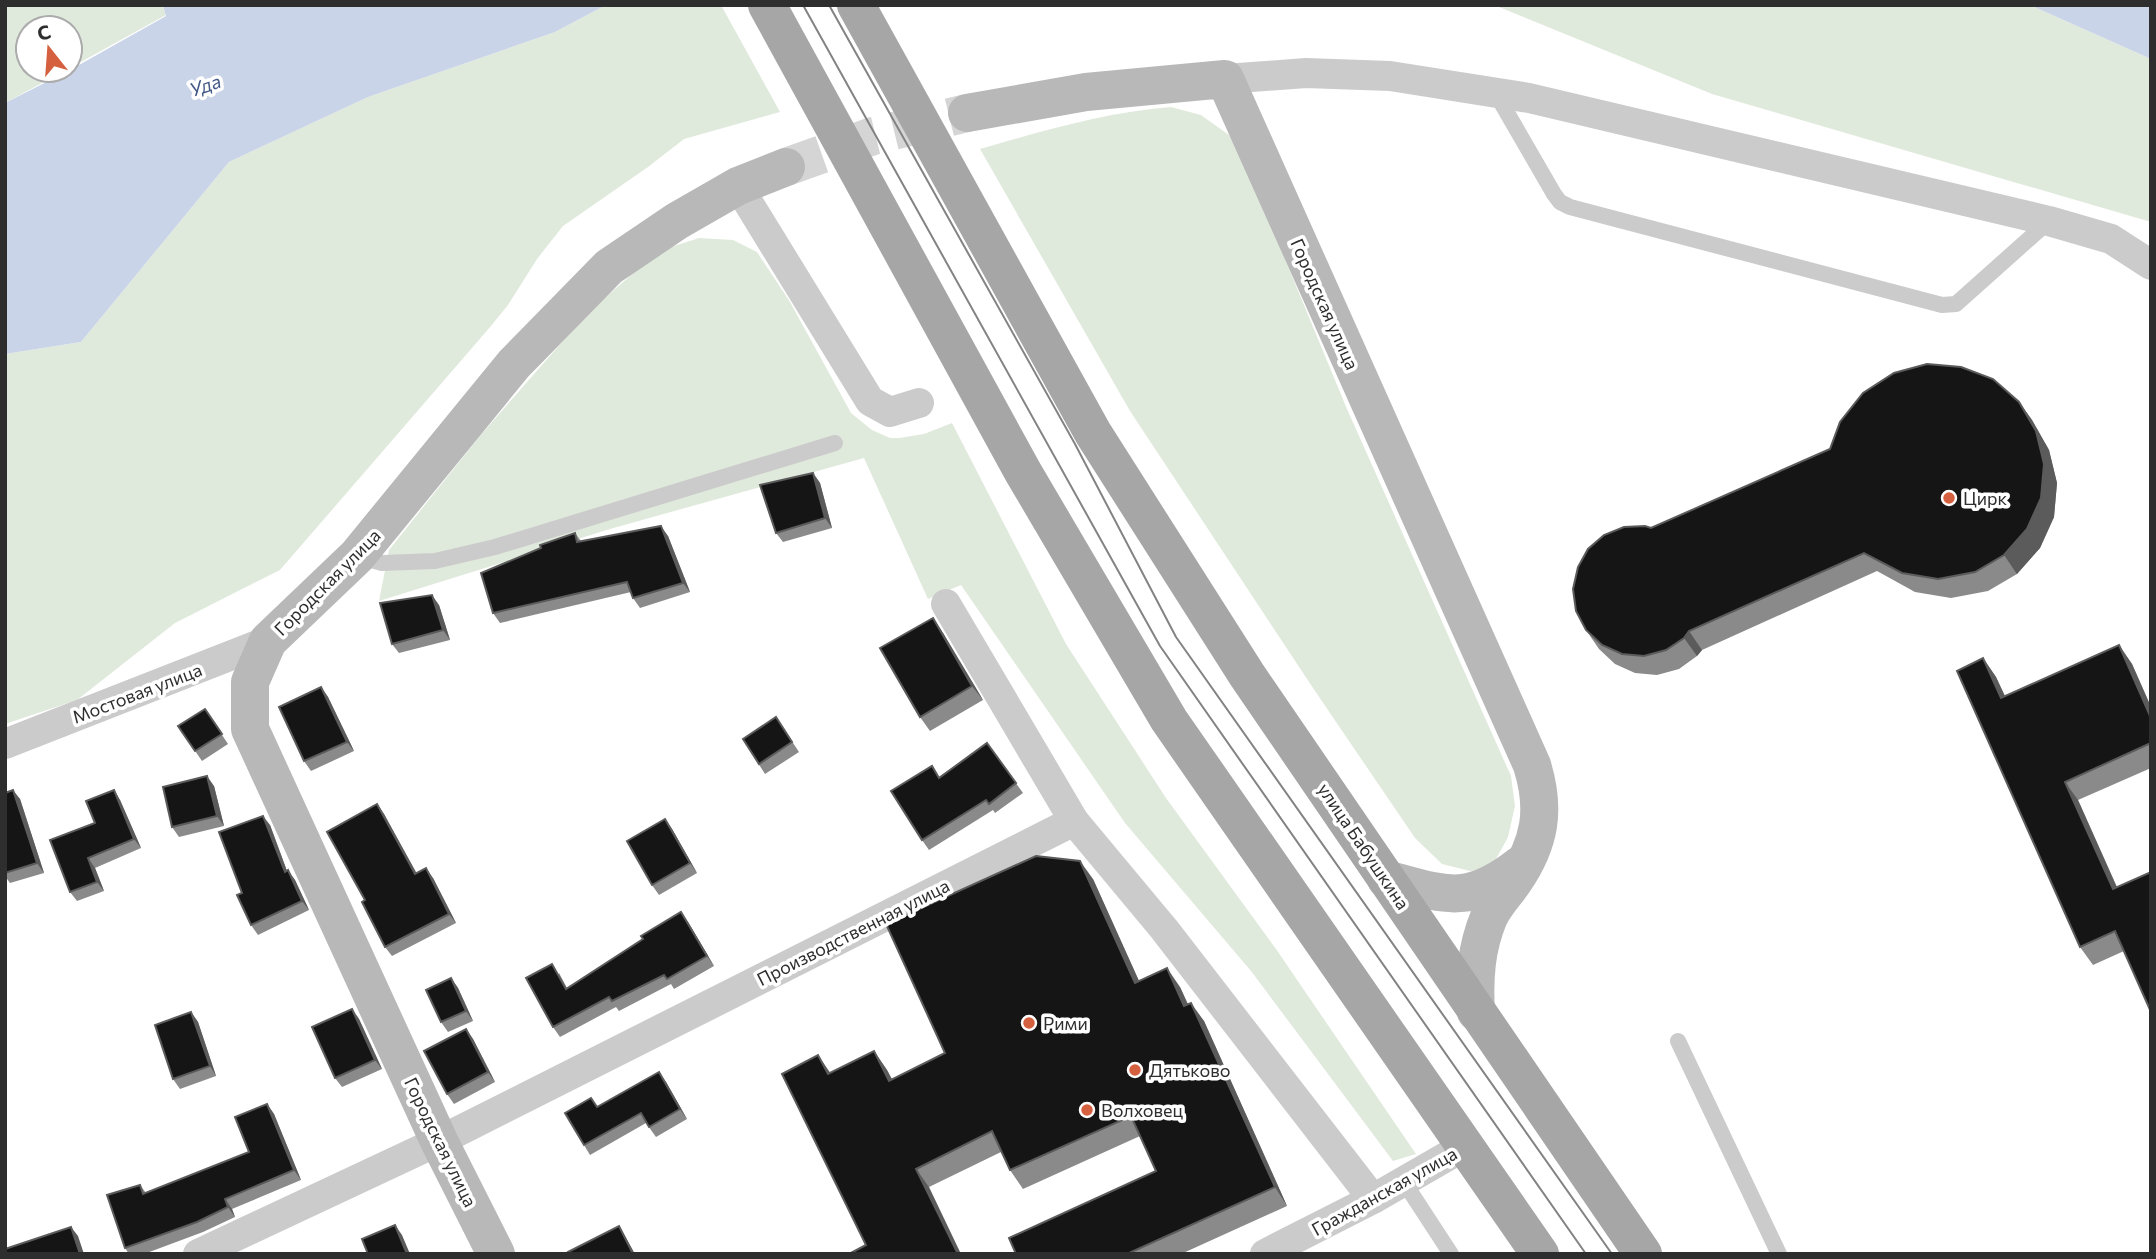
<svg xmlns="http://www.w3.org/2000/svg" width="2156" height="1259" font-family="Commissioner,sans-serif">
	<style>
		.green { fill: #e0eadc }
		.water { fill: #cad4e8 }
		.lines { fill: none; stroke-linecap: round; stroke-linejoin: round }
		.secondary-tunnel { stroke: #d5d5d5; stroke-width: 38; stroke-dasharray: 38 19; stroke-linecap: butt }
		.lane { stroke: #cbcbcb; stroke-width: 16 }
		.street { stroke: #cbcbcb; stroke-width: 30 }
		.secondary { stroke: #b8b8b8; stroke-width: 38 }
		.primary { stroke: #a6a6a6; stroke-width: 38 }
		.tram { stroke: #838383; stroke-width: 2 }
		.wall { fill: #8a8a8a }
		.shaded-wall { fill: #5b5b5b }
		.building { fill: #151515; stroke: #5b5b5b; stroke-width: 2 }
		.poi-dot { fill: #d5603f; stroke: #fff; stroke-width: 2.5 }
		.labels { text-anchor: middle; dominant-baseline: central; stroke-width: 7; stroke-linejoin: round; paint-order: stroke }
		.street-label { font-size: 18px; fill: #2e2e2e; stroke: #fff }
		.poi-label { font-size: 18px; fill: #2e2e2e; stroke: #fff; text-anchor: start }
		.water-label { font-size: 19px; font-style: italic; fill: #435988; stroke: #fff }
	</style>
	<rect width="100%" height="100%" fill="#fff"/>
	<g class="green">
		<polygon points="5,5 163,5 166,15 70,68 70,28 28,28 28,70 66,70 5,103"/>
		<polygon points="606,5 721,5 780,112 684,139 648,167 563,226 537,259 508,305 491,326 280,570 175,623 77,700 5,724 5,354 81,342 229,162 368,97 555,32"/>
		<polygon points="1494,5 2030,5 2151,59 2151,222 1712,94"/>
		<path d="M1171,107L1201,115L1229,135L1246,165L1347,409L1511,776L1515,806L1508,837L1495,861L1480,870L1470,871L1442,864L1415,838L1315,691L1130,411L980,149C1043,131 1105,112 1171,107Z"/>
		<polygon points="699,238 733,240 757,252 790,302 851,413 872,430 890,438 899,438 924,434 952,423 1066,644 1166,798 1276,949 1416,1154 1393,1161 1251,971 1125,823 961,585 928,599 864,458 610,529 379,601 389,550 479,437 548,358 592,309 638,269 668,248"/>
	</g>
	<g class="water">
		<polygon points="163,5 606,5 555,32 368,97 229,162 81,342 5,354 5,103 70,70 166,16"/>
		<polygon points="2030,5 2151,5 2151,59"/>
	</g>
	<g class="lines">
		<polyline class="secondary-tunnel" points="786,167 873,136 967,113"/>
		<g class="lane">
			<polyline points="1495,92 1554,194 1560,202 1570,207 1942,305 1956,304 2049,221"/>
			<polyline points="357,556 382,563 435,561 495,547 835,443"/>
			<polyline points="1678,1041 1779,1254"/>
			<polyline points="1404,1182 1451,1254"/>
		</g>
		<g class="street">
			<polyline points="1225,79 1306,73 1390,76 1529,98 2049,221 2111,239 2151,265"/>
			<polyline points="738,186 870,401 890,412 919,403"/>
			<polyline points="946,604 1074,821"/>
			<polyline points="5,744 268,641"/>
			<polyline points="198,1254 439,1141 1074,821 1164,929 1373,1199"/>
			<polyline points="1265,1254 1373,1199 1465,1146"/>
		</g>
		<g class="secondary">
			<path d="M967,113L1086,92L1225,79L1532,765C1546,810 1540,843 1514,881C1506,893 1495,904 1489,917C1476,948 1474,978 1476,1012"/>
			<path d="M1386,879C1445,895 1468,906 1520,865"/>
			<polyline points="496,1254 439,1141 250,729 250,682 268,641 357,556 514,364 609,267 677,221 738,186 786,167"/>
		</g>
		<g class="primary">
			<polyline points="767,5 1023,472 1169,720 1540,1254"/>
			<polyline points="856,5 1093,433 1247,675 1643,1254"/>
		</g>
		<g class="tram">
			<polyline points="803,5 1160,646 1586,1254"/>
			<polyline points="829,5 1075,444 1176,637 1612,1254"/>
		</g>
	</g>
	<g class="wall">
		<polygon points="2019,402 2032,420 2049,450 2057,483 2054,517 2040,548 2017,574 1988,591 1951,598 1915,592 1877,571 1702,650 1697,656 1679,669 1657,675 1635,673 1615,664 1599,649 1586,630 1651,528 1830,449"/>
		<polygon points="813,473 820,483 832,528 783,542 776,533"/>
		<polygon points="575,533 581,541 668,536 690,592 640,608 633,598 631,592 500,623 493,613"/>
		<polygon points="439,605 450,640 399,653 392,644"/>
		<polygon points="933,618 943,633 983,700 930,731 920,717"/>
		<polygon points="2119,645 2132,664 2151,707 2151,768 2078,800 2117,887 2124,951 2093,965 2080,947 1983,658 1996,677 2005,696"/>
		<polygon points="321,687 328,697 354,751 311,771 304,761"/>
		<polygon points="205,709 228,744 202,761 178,726"/>
		<polygon points="776,717 799,752 765,774 743,739"/>
		<polygon points="987,743 1023,793 995,813 993,810 929,850 922,840 939,777"/>
		<polygon points="214,786 224,826 179,837 172,827"/>
		<polygon points="114,790 120,800 141,848 95,868 104,891 77,901 70,892 95,823"/>
		<polygon points="5,793 20,799 44,873 10,883 5,876"/>
		<polygon points="377,804 384,814 416,873 433,878 456,923 392,956 385,947 365,900"/>
		<polygon points="665,819 672,829 697,873 659,895 652,885"/>
		<polygon points="270,825 287,871 295,880 309,910 258,935 251,925 242,893"/>
		<polygon points="1093,879 1139,981 1180,987 1188,1004 1204,1021 1287,1206 1181,1254 1016,1254 1156,1171 1140,1136 1023,1189 1010,1170 1001,1152 929,1187 866,1245 831,1073 874,1051 887,1070 892,1079 945,1053"/>
		<polygon points="688,922 714,966 674,989 671,984 619,1011 616,1007 560,1037 553,1027 559,973 567,988"/>
		<polygon points="451,978 458,988 473,1021 448,1032 441,1022"/>
		<polygon points="352,1009 359,1019 382,1069 342,1087 335,1078"/>
		<polygon points="191,1012 198,1022 216,1076 180,1089 173,1079"/>
		<polygon points="466,1029 473,1039 495,1082 454,1104 447,1094"/>
		<polygon points="666,1082 687,1119 656,1137 646,1123 590,1155 584,1145 591,1098 597,1107"/>
		<polygon points="267,1104 274,1114 301,1180 232,1209 235,1217 203,1232 144,1254 129,1254 125,1248 140,1185 146,1193 249,1152"/>
	</g>
	<g class="shaded-wall">
		<polygon points="2019,402 2032,420 2049,450 2057,483 2054,517 2040,548 2017,574 2004,555"/>
		<polygon points="813,473 820,483 832,528 825,518"/>
		<polygon points="661,526 668,536 690,592 683,583"/>
		<polygon points="432,595 439,605 450,640 443,630"/>
		<polygon points="933,618 943,633 983,700 972,686"/>
		<polygon points="1689,631 1702,650 1697,656 1684,638"/>
		<polygon points="2119,645 2132,664 2151,707 2151,718"/>
		<polygon points="1983,658 1996,677 2014,716 2001,698"/>
		<polygon points="321,687 328,697 354,751 347,742"/>
		<polygon points="207,776 214,786 224,826 217,816"/>
		<polygon points="2065,782 2078,800 2126,908 2113,889"/>
		<polygon points="13,790 20,799 44,873 37,863"/>
		<polygon points="114,790 120,800 141,848 134,839"/>
		<polygon points="377,804 384,814 422,883 415,874"/>
		<polygon points="263,816 270,825 291,882 285,872"/>
		<polygon points="665,819 672,829 697,873 690,863"/>
		<polygon points="88,858 95,868 104,891 97,882"/>
		<polygon points="1080,861 1093,879 1148,1001 1135,983"/>
		<polygon points="426,868 433,878 456,923 449,914"/>
		<polygon points="288,870 295,880 309,910 302,901"/>
		<polygon points="681,912 688,922 714,966 707,956"/>
		<polygon points="1167,968 1180,987 1197,1025 1184,1006"/>
		<polygon points="451,978 458,988 473,1021 466,1011"/>
		<polygon points="1191,1003 1204,1021 1287,1206 1275,1187"/>
		<polygon points="352,1009 359,1019 382,1069 375,1060"/>
		<polygon points="191,1012 198,1022 216,1076 210,1066"/>
		<polygon points="466,1029 473,1039 495,1082 488,1072"/>
		<polygon points="874,1051 887,1070 902,1099 889,1081"/>
		<polygon points="818,1055 831,1074 828,1074"/>
		<polygon points="659,1072 666,1082 687,1119 680,1109"/>
		<polygon points="267,1104 274,1114 301,1180 294,1170"/>
		<polygon points="916,1169 929,1187 961,1254 958,1254"/>
		<polygon points="225,1199 232,1209 235,1217 228,1207"/>
		<polygon points="395,1225 402,1235 410,1254 407,1254"/>
		<polygon points="619,1226 625,1236 635,1254 633,1254"/>
		<polygon points="71,1227 78,1236 84,1254 80,1254"/>
	</g>
	<g class="building">
		<polygon points="1927,364 1961,367 1993,379 2019,402 2036,431 2044,464 2041,498 2027,529 2004,555 1975,572 1938,579 1902,573 1864,553 1689,631 1684,638 1666,650 1644,656 1622,654 1602,645 1586,630 1576,611 1573,589 1578,567 1588,549 1604,535 1624,527 1645,526 1651,528 1830,449 1840,422 1863,393 1894,373"/>
		<polygon points="813,473 825,518 776,533 760,485"/>
		<polygon points="661,526 683,583 633,598 627,582 493,613 481,573 541,548 540,545 575,533 577,542"/>
		<polygon points="432,595 443,630 392,644 380,603"/>
		<polygon points="933,618 972,686 920,717 880,648"/>
		<polygon points="2119,645 2151,718 2151,743 2065,782 2113,889 2151,872 2151,1012 2115,931 2080,947 1957,671 1983,658 2001,698"/>
		<polygon points="321,687 347,742 304,761 279,707"/>
		<polygon points="205,709 222,734 195,751 178,726"/>
		<polygon points="776,717 792,742 759,764 743,739"/>
		<polygon points="987,743 1016,783 989,804 986,800 922,840 891,791 932,766 939,778"/>
		<polygon points="207,776 217,816 172,827 163,787"/>
		<polygon points="13,790 37,863 5,873 5,793"/>
		<polygon points="114,790 134,839 88,858 97,882 70,892 50,840 95,823 86,801"/>
		<polygon points="377,804 415,874 426,868 449,914 385,947 362,902 365,900 327,832"/>
		<polygon points="263,816 285,872 288,870 302,901 251,925 237,895 242,893 219,832"/>
		<polygon points="665,819 690,863 652,885 627,841"/>
		<polygon points="1036,856 1080,861 1135,983 1167,968 1184,1006 1191,1003 1275,1187 1127,1254 1016,1254 1009,1238 1156,1171 1131,1116 1010,1170 992,1131 916,1169 958,1254 849,1254 866,1245 782,1074 818,1055 828,1074 874,1051 889,1081 945,1053 886,924"/>
		<polygon points="681,912 707,956 667,979 664,975 612,1001 609,997 553,1027 526,978 552,964 566,989 643,939 641,936"/>
		<polygon points="451,978 466,1011 441,1022 426,990"/>
		<polygon points="352,1009 375,1060 335,1078 312,1027"/>
		<polygon points="191,1012 210,1066 173,1079 155,1025"/>
		<polygon points="466,1029 488,1072 447,1094 424,1051"/>
		<polygon points="659,1072 680,1109 649,1127 641,1113 584,1145 565,1113 591,1098 597,1107"/>
		<polygon points="267,1104 294,1170 225,1199 228,1207 197,1222 125,1248 107,1195 140,1185 143,1194 249,1152 235,1117"/>
		<polygon points="395,1225 407,1254 368,1254 362,1239"/>
		<polygon points="619,1226 633,1254 569,1254 568,1252"/>
		<polygon points="71,1227 80,1254 5,1254 5,1249"/>
	</g>
	<g class="poi-dot">
		<circle cx="1949" cy="498" r="7"/>
		<circle cx="1029" cy="1023" r="7"/>
		<circle cx="1135" cy="1070" r="7"/>
		<circle cx="1087" cy="1110" r="7"/>
	</g>
	<g class="labels">
		<g class="street-label">
			<text transform="translate(1325 304) rotate(66)">Городская улица</text>
			<text transform="translate(327 582) rotate(-45)">Городская улица</text>
			<text transform="translate(137 693) rotate(-21)">Мостовая улица</text>
			<text transform="translate(1364 846) rotate(56)">улица Бабушкина</text>
			<text transform="translate(853 932) rotate(-27)">Производственная улица</text>
			<text transform="translate(441 1142) rotate(64)">Городская улица</text>
			<text transform="translate(1384 1191) rotate(-29)">Гражданская улица</text>
		</g>
		<g class="poi-label">
			<text x="1963" y="498">Цирк</text>
			<text x="1043" y="1023">Рими</text>
			<text x="1149" y="1070">Дятьково</text>
			<text x="1101" y="1110">Волховец</text>
		</g>
		<g class="water-label">
			<text transform="translate(205 85) rotate(-19)">Уда</text>
		</g>
	</g>
	<rect width="2156" height="1259" fill="none" stroke="#2e2e2e" stroke-width="14"/>
	<g transform="translate(49 49) rotate(343)"><circle r="33" fill="#ffffff" stroke="#ababab" stroke-width="2"/>
	<path d="M0-5L12 26L0 18L-12 26Z" fill="#d5603f"/>
	<text y="-10" font-size="19" font-weight="bold" text-anchor="middle" fill="#2e2e2e">С</text>
	</g>
</svg>
